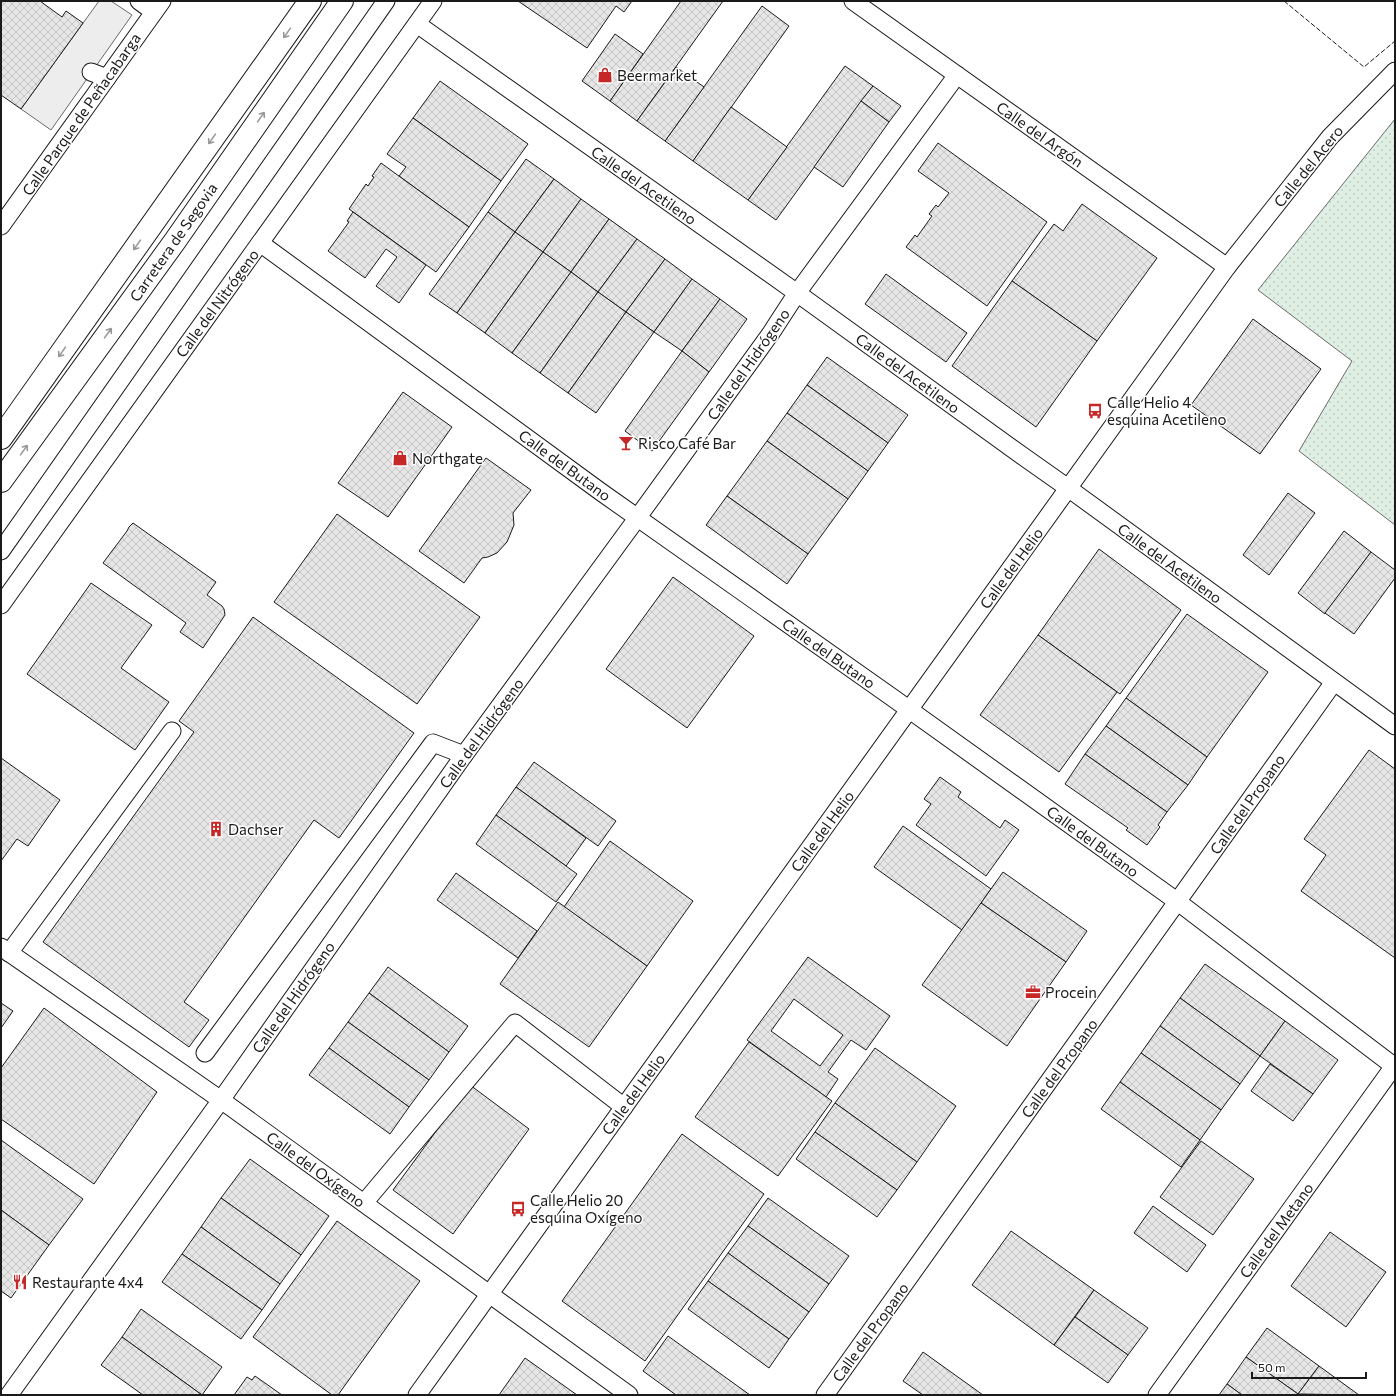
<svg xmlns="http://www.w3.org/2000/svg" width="1396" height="1396" font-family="Commissioner,sans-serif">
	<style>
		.grass { fill: url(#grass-dots); stroke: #6a6a6a }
		.parking { fill: #ededed; stroke: #6a6a6a }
		.building { fill: url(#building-cross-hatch); stroke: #1a1a1a; fill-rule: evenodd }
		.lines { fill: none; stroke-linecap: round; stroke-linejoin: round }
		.minor-casing { stroke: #1a1a1a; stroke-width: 19 }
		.highway-casing { stroke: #1a1a1a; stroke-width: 24 }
		.minor { stroke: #fff; stroke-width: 17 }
		.highway { stroke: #fff; stroke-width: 22 }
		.fence { stroke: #1a1a1a; stroke-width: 1; stroke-dasharray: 5 2; stroke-linecap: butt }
		.oneway { stroke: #989898 }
		.labels { text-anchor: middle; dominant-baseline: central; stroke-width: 3; stroke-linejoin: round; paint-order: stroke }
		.poi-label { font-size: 15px; fill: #1a1a1a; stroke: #fff; text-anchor: start }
		.street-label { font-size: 15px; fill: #1a1a1a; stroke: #fff }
	</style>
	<defs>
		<pattern id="grass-dots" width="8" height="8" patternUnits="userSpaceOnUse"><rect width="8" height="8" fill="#e0efe3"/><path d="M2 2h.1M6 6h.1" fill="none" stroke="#c0ccc2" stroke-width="1.8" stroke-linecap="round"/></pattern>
		<pattern id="building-cross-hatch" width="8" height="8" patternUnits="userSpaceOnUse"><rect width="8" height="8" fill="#e6e6e6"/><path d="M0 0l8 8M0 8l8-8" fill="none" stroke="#c5c5c5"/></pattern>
	</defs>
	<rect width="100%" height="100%" fill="#fff"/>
	<polygon class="grass" points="1395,119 1395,525 1299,451 1352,361 1258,290"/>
	<polygon class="parking" points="99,1 111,1 132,15 51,130 21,109"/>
	<g class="building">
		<polygon points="1,1 40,1 62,17 66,11 83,23 21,109 1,95"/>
		<polygon points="518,1 632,1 624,12 616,6 587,48"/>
		<polygon points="681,1 723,1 637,121 610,101"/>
		<polygon points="762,6 789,26 693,161 665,141"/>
		<polygon points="615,34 643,54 610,101 582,81"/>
		<polygon points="845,66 873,86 776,220 748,200"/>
		<polygon points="676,67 704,87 665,141 637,121"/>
		<polygon points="440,81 528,144 501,181 413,118"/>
		<polygon points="873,86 901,106 889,122 861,101"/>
		<polygon points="861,101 889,122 843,187 814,167"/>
		<polygon points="731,107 787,147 748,200 693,161"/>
		<polygon points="413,118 501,181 469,227 399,176 406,167 387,154"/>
		<polygon points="938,143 1047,222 987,306 906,247 915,235 917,237 932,216 929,214 936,205 938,207 949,193 918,171"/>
		<polygon points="526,159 554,179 515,232 488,212"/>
		<polygon points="381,163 469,227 436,272 349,209 366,184 368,186 374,177 372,176"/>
		<polygon points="554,179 581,199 543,252 515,232"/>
		<polygon points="581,199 609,219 571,272 543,252"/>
		<polygon points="1082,204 1157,258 1097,341 1012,281 1054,224 1063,231"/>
		<polygon points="353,212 426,265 399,303 376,286 397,257 386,249 365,278 328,251 349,222 347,221"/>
		<polygon points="488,212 515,232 457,313 429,294"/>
		<polygon points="609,219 637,239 598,292 571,272"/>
		<polygon points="515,232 543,252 485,333 457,313"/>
		<polygon points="637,239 665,259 626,312 598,292"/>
		<polygon points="543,252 571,272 512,353 485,333"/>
		<polygon points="665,259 692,279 654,332 626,312"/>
		<polygon points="571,272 598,292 540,373 512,353"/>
		<polygon points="886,274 967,333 946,362 865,304"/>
		<polygon points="692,279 720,299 682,351 654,332"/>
		<polygon points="1012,281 1097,341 1036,427 952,366"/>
		<polygon points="598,292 626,312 568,393 540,373"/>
		<polygon points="720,299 747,319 709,372 682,351"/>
		<polygon points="626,312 654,332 596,413 568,393"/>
		<polygon points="1253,319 1321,369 1260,454 1191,405"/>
		<polygon points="682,351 709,372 652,451 625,431"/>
		<polygon points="827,357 908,415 888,443 807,385"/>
		<polygon points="807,385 888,443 868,471 787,413"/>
		<polygon points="403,392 452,427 388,517 338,483"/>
		<polygon points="787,413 868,471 848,499 767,441"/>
		<polygon points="767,441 848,499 808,554 727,496"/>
		<polygon points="486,458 531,490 513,513 514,525 507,542 497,553 488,557 482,558 464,583 419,551"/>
		<polygon points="1288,493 1315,513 1269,575 1243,555"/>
		<polygon points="727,496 808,554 787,584 706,525"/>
		<polygon points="337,514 480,617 417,704 274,602"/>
		<polygon points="133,523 216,582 207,595 222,606 224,609 225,615 203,648 180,632 186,623 103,563 127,531 129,527"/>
		<polygon points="1344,531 1371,552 1325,614 1298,593"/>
		<polygon points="1099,549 1181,610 1120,694 1038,635"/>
		<polygon points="1371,552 1395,570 1395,578 1354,634 1325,613"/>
		<polygon points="673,577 754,636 687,728 606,669"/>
		<polygon points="91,583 152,625 121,668 169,702 135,750 27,674"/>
		<polygon points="1187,614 1268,672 1207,757 1126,698"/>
		<polygon points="253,617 414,733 339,838 314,820 184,1002 209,1020 189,1047 43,942 194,732 179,721"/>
		<polygon points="1038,635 1117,692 1059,772 980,715"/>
		<polygon points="1126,698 1207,757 1188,785 1106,726"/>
		<polygon points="1106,726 1188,785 1167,812 1085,754"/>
		<polygon points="1369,750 1395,769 1395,958 1301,891 1326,855 1304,839"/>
		<polygon points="1085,754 1167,812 1158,825 1160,827 1147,845 1126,830 1128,828 1065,784"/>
		<polygon points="1,758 60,800 28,846 17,839 1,861"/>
		<polygon points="534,762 616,821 598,846 516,787"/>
		<polygon points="940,777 961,792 958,797 1000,828 1005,820 1019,830 986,876 916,825 931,804 924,799"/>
		<polygon points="516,787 586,838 566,866 496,815"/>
		<polygon points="496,815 577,874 556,902 476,844"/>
		<polygon points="903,826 991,889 962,930 874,867"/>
		<polygon points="610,841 693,901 647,966 564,907"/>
		<polygon points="1003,872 1087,931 1066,962 981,903"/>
		<polygon points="456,873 537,931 518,958 437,900"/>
		<polygon points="558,902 647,966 589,1047 500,984"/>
		<polygon points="981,903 1066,962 1007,1046 922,985"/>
		<path d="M808,957L890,1016L866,1050L851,1040L828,1072L838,1079L826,1097L747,1040ZM794,999L843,1035L820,1066L771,1031Z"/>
		<polygon points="1205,964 1285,1021 1260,1056 1180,998"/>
		<polygon points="388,967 468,1026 449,1052 369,993"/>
		<polygon points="369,993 449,1052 429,1080 348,1022"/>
		<polygon points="1180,998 1260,1056 1240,1084 1160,1026"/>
		<polygon points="1,1003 13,1011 1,1028"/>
		<polygon points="44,1008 157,1092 94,1184 1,1119 1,1068"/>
		<polygon points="1285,1021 1338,1060 1313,1094 1260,1056"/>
		<polygon points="348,1022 429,1080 409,1107 329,1048"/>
		<polygon points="1160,1026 1240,1084 1221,1110 1141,1053"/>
		<polygon points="749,1042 832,1101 778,1176 695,1117"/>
		<polygon points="329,1048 409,1107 390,1134 309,1075"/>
		<polygon points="875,1048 956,1106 917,1162 835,1103"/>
		<polygon points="1141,1053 1221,1110 1200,1140 1120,1082"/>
		<polygon points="1270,1064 1313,1094 1293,1121 1251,1091"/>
		<polygon points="1120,1082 1200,1140 1181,1167 1101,1109"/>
		<polygon points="470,1085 529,1129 453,1234 393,1190"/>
		<polygon points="835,1103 917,1162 897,1190 815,1132"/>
		<polygon points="815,1132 897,1190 877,1217 796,1159"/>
		<polygon points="682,1134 764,1194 645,1361 562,1301"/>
		<polygon points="1,1140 83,1199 49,1245 1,1210"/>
		<polygon points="1201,1141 1254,1179 1213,1235 1160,1197"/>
		<polygon points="250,1159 329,1216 301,1255 221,1198"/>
		<polygon points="221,1198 301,1255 280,1284 201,1227"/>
		<polygon points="768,1198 849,1256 829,1284 748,1226"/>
		<polygon points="1153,1206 1206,1245 1187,1272 1134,1233"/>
		<polygon points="1,1210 49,1245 11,1298 1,1291"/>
		<polygon points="337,1221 420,1281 338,1395 332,1395 253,1337"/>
		<polygon points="748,1226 829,1284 809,1312 728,1253"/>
		<polygon points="201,1227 280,1284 262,1310 182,1254"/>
		<polygon points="1011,1231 1094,1290 1054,1345 972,1285"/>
		<polygon points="1330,1232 1386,1272 1346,1327 1291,1286"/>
		<polygon points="728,1253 809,1312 789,1339 708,1281"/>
		<polygon points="182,1254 262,1310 241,1339 162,1282"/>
		<polygon points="708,1281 789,1339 769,1368 688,1309"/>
		<polygon points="1094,1290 1148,1328 1128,1355 1075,1317"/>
		<polygon points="141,1309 222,1367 202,1395 122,1337"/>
		<polygon points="1075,1317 1128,1355 1108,1383 1054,1345"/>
		<polygon points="1267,1328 1319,1366 1298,1394 1246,1357"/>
		<polygon points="668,1336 750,1395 676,1395 643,1371"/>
		<polygon points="122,1337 202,1395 143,1395 101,1365"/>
		<polygon points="923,1352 983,1395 923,1395 903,1381"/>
		<polygon points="1246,1357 1298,1394 1298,1395 1242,1395 1227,1384"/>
		<polygon points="525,1358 577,1395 499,1395"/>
		<polygon points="1319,1366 1359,1395 1298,1394"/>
		<polygon points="255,1376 282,1395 234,1395 247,1377 252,1380"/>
		<polygon points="1227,1384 1242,1395 1219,1395"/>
	</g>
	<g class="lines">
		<g class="minor-casing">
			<g id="minor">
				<polyline points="139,1 154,12"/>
				<polyline points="853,1 1227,267"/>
				<polyline points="417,24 790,288 1024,457 1068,488 1395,726"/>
				<polyline points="91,72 107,78"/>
				<polyline points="1,226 162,1"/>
				<polyline points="260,243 601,492 893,698 1178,902 1395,1067"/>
				<polyline points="1,551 386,1"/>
				<polyline points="1,605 433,1"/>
				<polyline points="1,947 221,1100 629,1395"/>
				<polyline points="9,953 172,731"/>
				<polyline points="205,1053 433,743 464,755"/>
				<polyline points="364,1203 515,1023 624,1107"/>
				<polyline points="9,1395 221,1100 464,755 638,517 771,333 797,293 957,75"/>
				<polyline points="417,1395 1227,267 1330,137 1395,71"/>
				<polyline points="825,1395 1334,682"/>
				<polyline points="1157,1395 1394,1066"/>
			</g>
		</g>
		<g class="highway-casing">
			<g id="highway">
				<polyline points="1,438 310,1"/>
				<polyline points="1,481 175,241 342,1"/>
			</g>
		</g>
		<use href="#minor" class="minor"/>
		<use href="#highway" class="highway"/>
		<polyline class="fence" points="1284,1 1364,67 1395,41"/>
	</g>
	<defs><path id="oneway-shaft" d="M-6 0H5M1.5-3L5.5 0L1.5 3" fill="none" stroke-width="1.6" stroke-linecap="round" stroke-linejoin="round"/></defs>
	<g class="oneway">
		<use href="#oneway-shaft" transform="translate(287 33) rotate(125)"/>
		<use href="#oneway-shaft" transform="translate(261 117) rotate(-55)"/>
		<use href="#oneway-shaft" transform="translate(212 139) rotate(125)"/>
		<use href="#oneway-shaft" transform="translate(137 245) rotate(125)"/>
		<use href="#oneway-shaft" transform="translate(108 333) rotate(-54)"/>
		<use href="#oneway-shaft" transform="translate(62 352) rotate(125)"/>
		<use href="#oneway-shaft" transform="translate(24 450) rotate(-55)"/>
	</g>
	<defs>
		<g id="shop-bare" transform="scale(1.2)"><path d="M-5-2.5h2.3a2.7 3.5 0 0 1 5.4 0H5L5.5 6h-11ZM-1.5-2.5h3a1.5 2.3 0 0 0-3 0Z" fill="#c62828" stroke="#fff" stroke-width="2.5" paint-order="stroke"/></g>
		<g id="bus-bare" transform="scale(1.2)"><path d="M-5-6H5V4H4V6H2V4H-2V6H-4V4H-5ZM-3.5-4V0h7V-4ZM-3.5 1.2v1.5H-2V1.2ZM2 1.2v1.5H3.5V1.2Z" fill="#c62828" stroke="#fff" stroke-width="2.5" paint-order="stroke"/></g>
		<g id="bar-bare" transform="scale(1.2)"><path d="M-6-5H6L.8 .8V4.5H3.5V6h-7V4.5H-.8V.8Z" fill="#c62828" stroke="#fff" stroke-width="2.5" paint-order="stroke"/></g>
		<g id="building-bare" transform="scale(1.2)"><path d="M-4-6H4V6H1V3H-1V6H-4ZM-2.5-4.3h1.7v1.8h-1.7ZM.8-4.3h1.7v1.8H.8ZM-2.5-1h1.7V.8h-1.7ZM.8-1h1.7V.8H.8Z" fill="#c62828" stroke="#fff" stroke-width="2.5" paint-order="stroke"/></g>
		<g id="office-bare" transform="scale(1.2)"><path d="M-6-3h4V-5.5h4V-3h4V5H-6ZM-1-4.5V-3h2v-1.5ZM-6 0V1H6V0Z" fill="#c62828" stroke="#fff" stroke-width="2.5" paint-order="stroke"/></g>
		<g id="restaurant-bare" transform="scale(1.2)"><path d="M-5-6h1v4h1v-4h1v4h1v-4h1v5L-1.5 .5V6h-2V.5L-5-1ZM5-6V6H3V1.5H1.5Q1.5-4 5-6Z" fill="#c62828" stroke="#fff" stroke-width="2.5" paint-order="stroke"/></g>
	</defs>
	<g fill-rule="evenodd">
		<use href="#shop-bare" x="605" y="75"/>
		<use href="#bus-bare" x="1095" y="411"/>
		<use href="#bar-bare" x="626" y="443"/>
		<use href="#shop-bare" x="400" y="458"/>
		<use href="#building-bare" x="216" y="829"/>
		<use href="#office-bare" x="1033" y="992"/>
		<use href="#bus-bare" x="518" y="1209"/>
		<use href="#restaurant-bare" x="20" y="1282"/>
	</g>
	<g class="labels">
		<g class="poi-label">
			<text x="617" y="75">Beermarket</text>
			<text x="1107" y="402">Calle Helio 4<tspan x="1107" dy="17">esquina Acetileno</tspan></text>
			<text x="638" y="443">Risco Café Bar</text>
			<text x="412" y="458">Northgate</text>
			<text x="228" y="829">Dachser</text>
			<text x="1045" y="992">Procein</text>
			<text x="530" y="1200">Calle Helio 20<tspan x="530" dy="17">esquina Oxígeno</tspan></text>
			<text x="32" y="1282">Restaurante 4x4</text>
		</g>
		<g class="street-label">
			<text transform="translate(81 114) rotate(-55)">Calle Parque de Peñacabarga</text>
			<text transform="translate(1040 134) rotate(35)">Calle del Argón</text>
			<text transform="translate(1308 166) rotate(-51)">Calle del Acero</text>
			<text transform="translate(644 185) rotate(35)">Calle del Acetileno</text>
			<text transform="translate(173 242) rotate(-55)">Carretera de Segovia</text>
			<text transform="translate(217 303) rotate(-54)">Calle del Nitrógeno</text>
			<text transform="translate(748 364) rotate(-55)">Calle del Hidrógeno</text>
			<text transform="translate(908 373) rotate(36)">Calle del Acetileno</text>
			<text transform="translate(565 465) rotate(36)">Calle del Butano</text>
			<text transform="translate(1170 563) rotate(36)">Calle del Acetileno</text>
			<text transform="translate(1011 568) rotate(-54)">Calle del Helio</text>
			<text transform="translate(829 653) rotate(35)">Calle del Butano</text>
			<text transform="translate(481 733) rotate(-54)">Calle del Hidrógeno</text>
			<text transform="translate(1247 804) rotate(-55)">Calle del Propano</text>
			<text transform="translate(822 831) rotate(-54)">Calle del Helio</text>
			<text transform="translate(1093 841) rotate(36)">Calle del Butano</text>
			<text transform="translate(293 997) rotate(-55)">Calle del Hidrógeno</text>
			<text transform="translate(1059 1068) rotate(-54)">Calle del Propano</text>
			<text transform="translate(633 1094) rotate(-54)">Calle del Helio</text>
			<text transform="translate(316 1169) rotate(36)">Calle del Oxígeno</text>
			<text transform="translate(1276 1230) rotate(-54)">Calle del Metano</text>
			<text transform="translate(870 1332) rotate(-54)">Calle del Propano</text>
		</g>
	</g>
	<rect width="1396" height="1396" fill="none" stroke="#1a1a1a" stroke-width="4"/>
	<path d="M1252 1372v6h114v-6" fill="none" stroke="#1a1a1a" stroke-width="2"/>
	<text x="1258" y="1372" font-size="12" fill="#1a1a1a" stroke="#ffffff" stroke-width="3" paint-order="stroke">50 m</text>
</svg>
